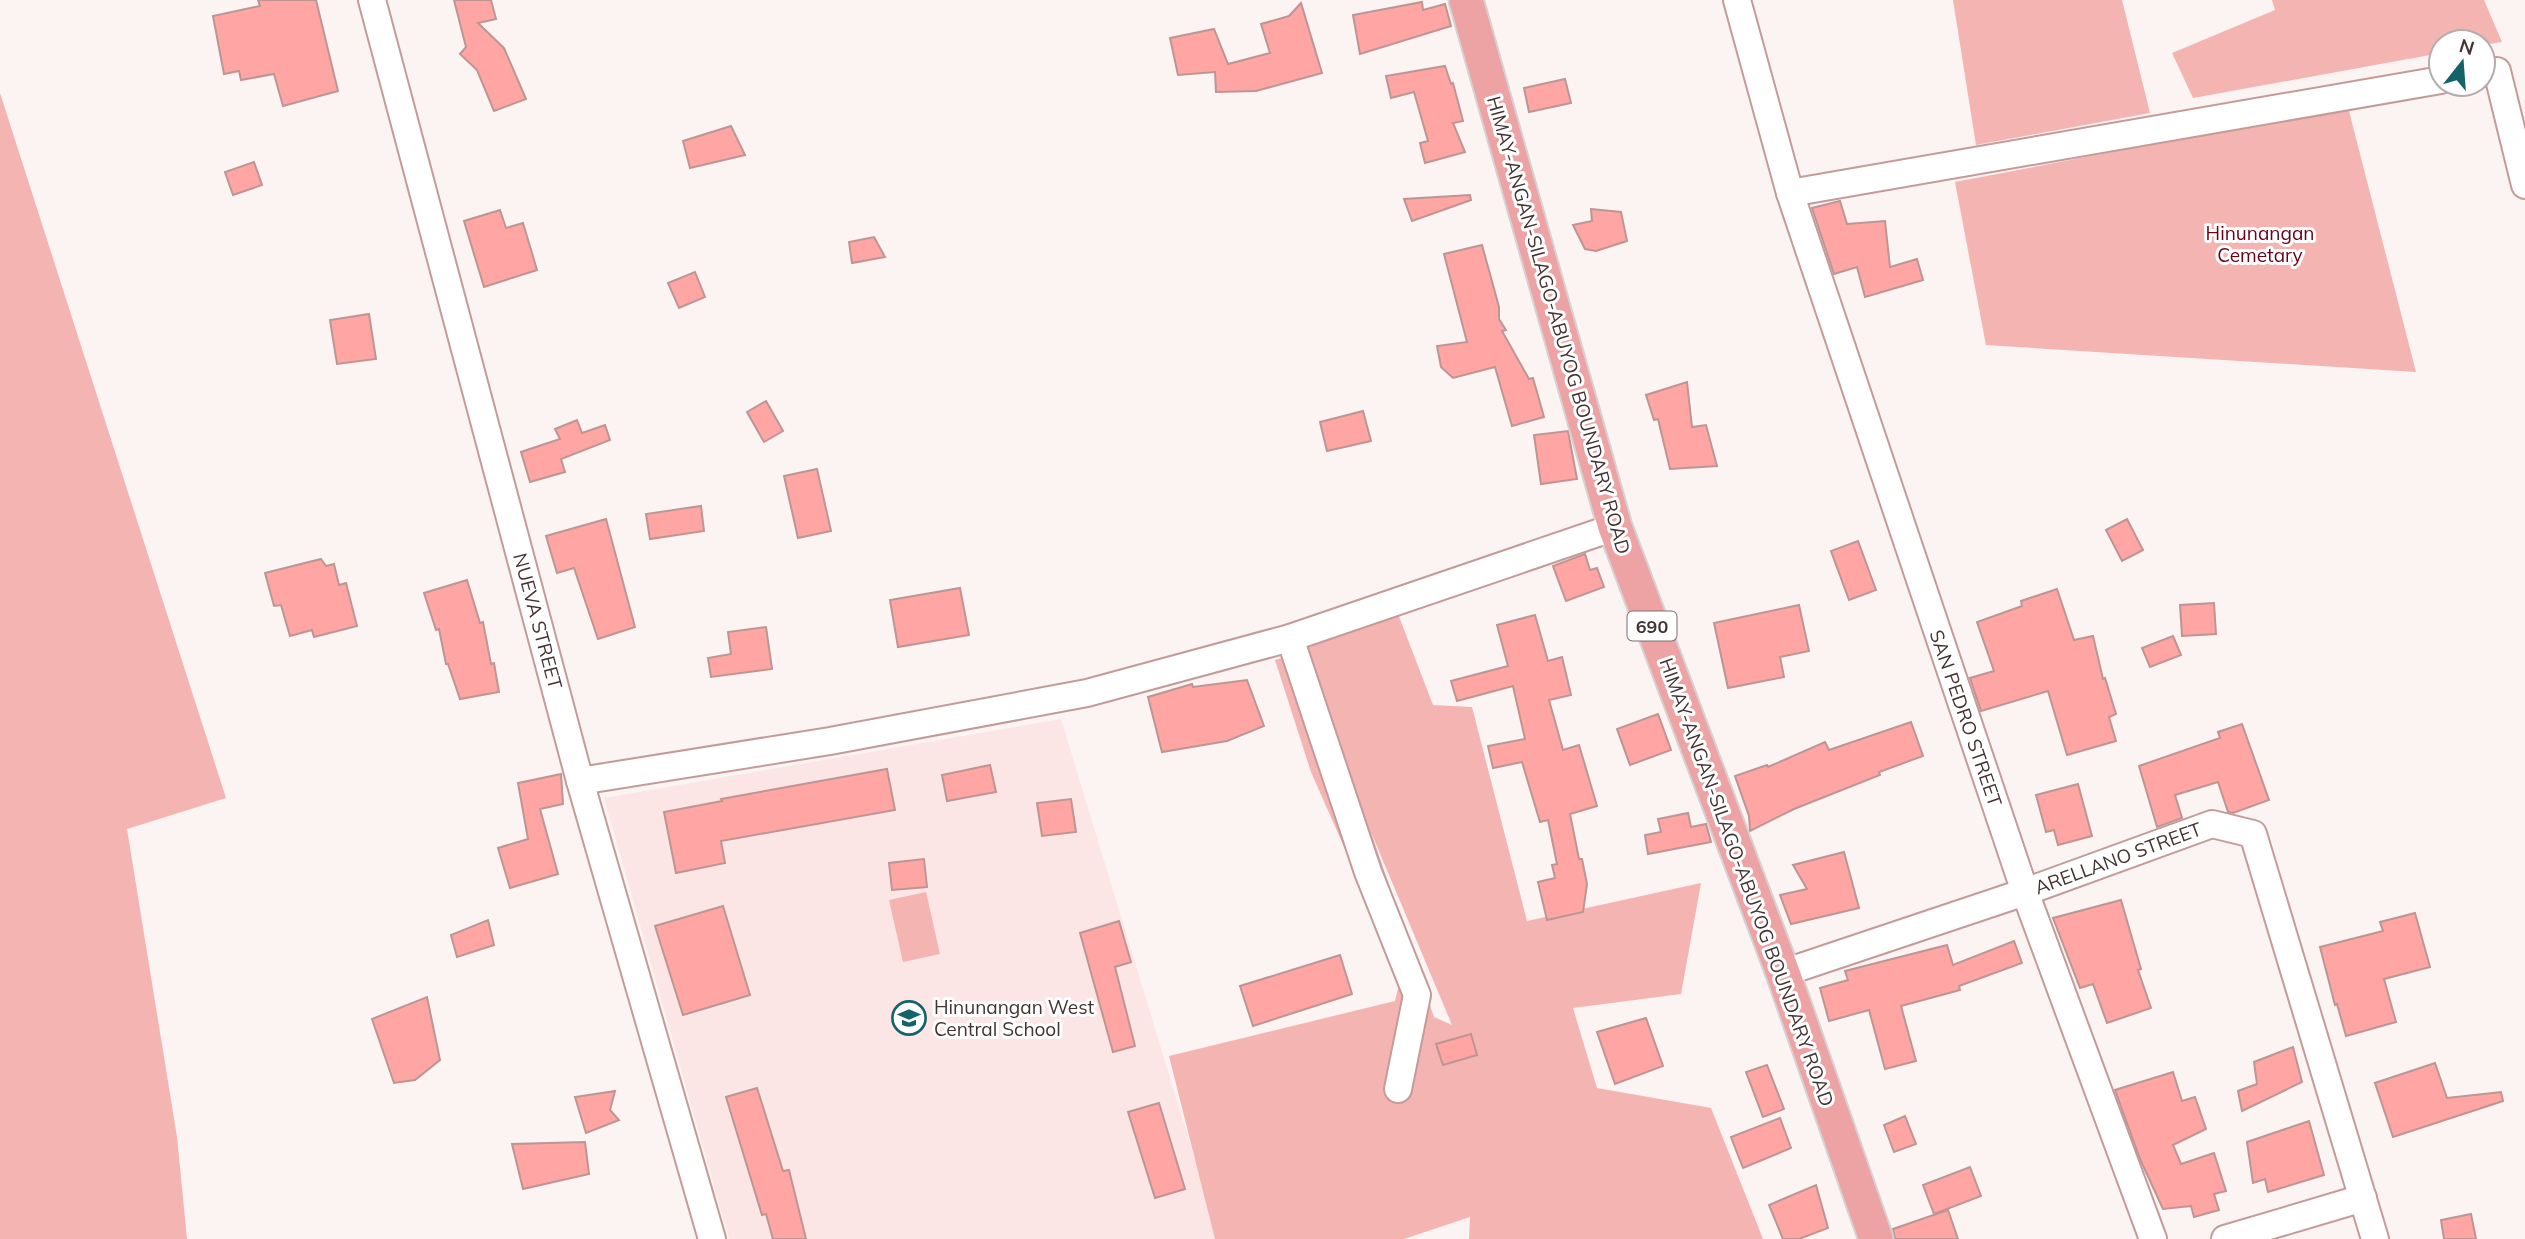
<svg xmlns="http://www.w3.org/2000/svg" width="2525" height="1239" font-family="Mulish,sans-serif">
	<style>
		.built { fill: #fbe6e5 }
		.green { fill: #f4b4b2; fill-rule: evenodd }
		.building { fill: #ffa6a4; stroke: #bd9593; stroke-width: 2 }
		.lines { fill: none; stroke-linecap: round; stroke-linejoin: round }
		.minor-casing { stroke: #c39b99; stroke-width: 30 }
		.major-casing { stroke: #d6d2d2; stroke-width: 37 }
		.minor { stroke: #fff; stroke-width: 26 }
		.major { stroke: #eda2a4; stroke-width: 33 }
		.labels { text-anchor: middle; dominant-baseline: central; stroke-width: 6; stroke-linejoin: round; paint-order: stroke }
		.shield { fill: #fff; stroke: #7b7070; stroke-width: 2 }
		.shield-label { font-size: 18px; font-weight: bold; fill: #433332 }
		.park-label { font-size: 19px; fill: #6c0015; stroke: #fff }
		.street-label { font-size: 19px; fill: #433332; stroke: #fff }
		.poi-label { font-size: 19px; fill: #433332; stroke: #fff; text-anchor: start }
	</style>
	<rect width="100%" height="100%" fill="#fcf3f3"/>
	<polygon class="built" points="1061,719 1219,1239 729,1239 604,798"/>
	<g class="green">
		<polygon points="1953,0 2122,0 2150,113 1976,145"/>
		<polygon points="2272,0 2484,0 2502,42 2483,45 2483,42 2441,42 2441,53 2193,98 2172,53 2275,10"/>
		<polygon points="0,93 226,798 127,829 177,1137 187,1239 0,1239"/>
		<polygon points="2348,107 2416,372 1986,345 1955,182"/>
		<path d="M1395,606L1433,705L1472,707L1527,921L1701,883L1681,994L1573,1008L1597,1088L1711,1108L1763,1239H1469L1470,1217L1404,1239H1215L1169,1056L1395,1001L1401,976L1311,772L1275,660L1307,650L1316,674L1308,646ZM1371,832L1452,1025L1434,1017Z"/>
		<polygon points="926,892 940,954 903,962 889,900"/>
	</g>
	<g class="building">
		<polygon points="258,0 316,0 338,91 283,106 274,74 241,80 239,71 224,74 213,16 260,6"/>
		<polygon points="454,0 491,0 496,19 478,23 504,48 526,99 494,111 477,70 460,54 466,47"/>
		<polygon points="1422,2 1423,10 1445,4 1451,26 1360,54 1353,15"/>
		<polygon points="1301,3 1322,73 1256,91 1216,92 1215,72 1178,75 1170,38 1214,29 1228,64 1270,53 1261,24 1289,16"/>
		<polygon points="1445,66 1451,84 1453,83 1463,121 1453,123 1465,152 1425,163 1420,143 1428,141 1414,92 1391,98 1386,76"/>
		<polygon points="1565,79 1571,103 1529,112 1524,88"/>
		<polygon points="731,126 745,155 690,168 683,141"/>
		<polygon points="254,162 262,185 233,195 225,172"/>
		<polygon points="1470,195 1471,200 1412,221 1404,199"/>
		<polygon points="1840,201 1847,224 1885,221 1890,267 1917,259 1923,280 1865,297 1857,267 1834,274 1812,208"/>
		<polygon points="1591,209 1621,212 1627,241 1596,251 1585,249 1573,225 1592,221"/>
		<polygon points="500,210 506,228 523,223 537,270 484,287 464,221"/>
		<polygon points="874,237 885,257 852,263 849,242"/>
		<polygon points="1482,245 1499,307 1499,319 1506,330 1502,331 1529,379 1533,378 1544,417 1512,426 1495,367 1453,378 1441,367 1437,346 1467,342 1444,254"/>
		<polygon points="695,272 705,297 679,308 668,283"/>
		<polygon points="369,314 376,359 337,364 330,320"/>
		<polygon points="1687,382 1692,427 1706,425 1717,466 1670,469 1658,419 1654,420 1646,395"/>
		<polygon points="766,401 783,431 764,442 747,412"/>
		<polygon points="1363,411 1371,441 1327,451 1320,422"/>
		<polygon points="577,420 582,433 605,425 610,440 561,459 565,472 530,482 521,452 560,439 555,429"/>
		<polygon points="1568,431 1577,479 1541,484 1534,435"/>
		<polygon points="817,469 831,531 798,538 784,476"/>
		<polygon points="701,506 704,531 650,539 646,514"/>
		<polygon points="606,519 635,627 598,639 574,568 557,573 546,536"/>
		<polygon points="2127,519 2143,550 2122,561 2106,530"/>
		<polygon points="1858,541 1876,590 1849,600 1831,551"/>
		<polygon points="1585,554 1590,570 1597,568 1604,587 1566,601 1553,566"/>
		<polygon points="321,559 326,566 334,564 339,585 346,583 357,626 314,637 312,630 290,636 281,605 274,606 265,573"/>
		<polygon points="467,580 480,623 483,622 491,664 494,663 499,692 460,699 448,664 446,664 439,629 436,630 424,593"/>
		<polygon points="960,588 969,635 898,647 890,600"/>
		<polygon points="2057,589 2074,640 2093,636 2103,679 2105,678 2116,714 2109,717 2116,741 2067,755 2048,691 1981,711 1970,678 1994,671 1977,622 2022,606 2021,601"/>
		<polygon points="2214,603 2216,634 2182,636 2180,605"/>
		<polygon points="1799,605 1809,651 1780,657 1784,677 1728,688 1714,623"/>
		<polygon points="1535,615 1548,661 1562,657 1571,695 1549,700 1563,750 1579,745 1597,806 1570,814 1579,859 1582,859 1587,884 1583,912 1547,920 1538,882 1555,878 1552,865 1557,864 1548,820 1540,822 1522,762 1493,768 1488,746 1525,739 1513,686 1457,701 1451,681 1508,666 1497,625"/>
		<polygon points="766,627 772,669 711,677 708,658 731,654 728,632"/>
		<polygon points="2173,636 2181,655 2150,667 2142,648"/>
		<polygon points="1247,680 1264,726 1227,741 1162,752 1148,697 1192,684 1193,687"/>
		<polygon points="1658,714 1671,750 1630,765 1617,729"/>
		<polygon points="1911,722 1923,756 1879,772 1880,775 1794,809 1750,831 1749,816 1735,776 1767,765 1768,767 1825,742 1829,750"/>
		<polygon points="2242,724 2269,800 2233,813 2228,812 2218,782 2175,795 2182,818 2157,827 2139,766 2220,738 2218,732"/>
		<polygon points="990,765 996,792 947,801 942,775"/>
		<polygon points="887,769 895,810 721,841 725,863 676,873 664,812 722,801 721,799"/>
		<polygon points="561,774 563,804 540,809 558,874 510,888 498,848 528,839 518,783"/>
		<polygon points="2078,784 2092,836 2058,845 2054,830 2046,832 2036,795"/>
		<polygon points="1071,799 1076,832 1042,836 1037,803"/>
		<polygon points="1688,813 1691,827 1706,824 1711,842 1648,854 1645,835 1661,832 1658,819"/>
		<polygon points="1844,852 1859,908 1791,924 1780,895 1807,889 1793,865"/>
		<polygon points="924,859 927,887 892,890 889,863"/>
		<polygon points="2121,900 2141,969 2138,970 2151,1008 2107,1023 2093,984 2080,988 2053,918"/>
		<polygon points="723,906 750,995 683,1015 655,926"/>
		<polygon points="2415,913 2430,967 2384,979 2396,1022 2346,1036 2337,1004 2335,1005 2320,947 2383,931 2380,922"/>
		<polygon points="488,920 494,945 457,957 451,935"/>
		<polygon points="1119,921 1131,962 1115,967 1135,1046 1113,1052 1080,933"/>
		<polygon points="2014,941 2022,963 1959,986 1960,990 1901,1006 1916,1061 1885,1069 1869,1010 1829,1021 1820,988 1848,980 1845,971 1947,945 1953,965"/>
		<polygon points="1340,955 1352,994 1253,1026 1240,986"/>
		<polygon points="427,997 440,1060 415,1080 394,1083 372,1019"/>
		<polygon points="1646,1018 1663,1066 1615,1084 1597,1032"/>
		<polygon points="1471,1034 1477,1055 1443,1065 1436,1044"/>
		<polygon points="2293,1047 2302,1082 2242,1111 2238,1091 2257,1084 2254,1062"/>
		<polygon points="2435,1063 2447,1098 2501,1092 2503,1101 2393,1137 2375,1083"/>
		<polygon points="1767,1065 1784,1109 1763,1117 1746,1072"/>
		<polygon points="2173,1072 2182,1101 2195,1097 2206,1129 2173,1145 2181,1164 2214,1153 2226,1191 2214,1194 2219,1210 2194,1217 2191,1206 2163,1209 2140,1159 2115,1090"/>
		<polygon points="757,1088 783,1171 789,1170 806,1239 773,1239 766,1214 762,1215 726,1097"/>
		<polygon points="615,1091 610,1110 619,1120 586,1133 575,1097"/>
		<polygon points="1159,1103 1185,1189 1155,1198 1128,1112"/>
		<polygon points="1905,1116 1916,1144 1894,1152 1884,1125"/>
		<polygon points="1780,1118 1791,1148 1743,1168 1731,1137"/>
		<polygon points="2309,1121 2324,1175 2268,1192 2265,1179 2253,1183 2247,1142"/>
		<polygon points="585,1142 589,1174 523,1189 512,1144"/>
		<polygon points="1970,1167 1981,1196 1934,1214 1923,1185"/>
		<polygon points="1816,1185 1828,1228 1799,1239 1783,1239 1769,1205"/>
		<polygon points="1948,1210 1958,1239 1895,1239 1893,1229"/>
		<polygon points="2471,1214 2476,1239 2444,1239 2441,1220"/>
	</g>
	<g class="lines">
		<g class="minor-casing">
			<g id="minor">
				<polyline points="372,0 580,781 712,1239"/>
				<polyline points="1737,0 1790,193 2025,892 2153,1239"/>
				<polyline points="2483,73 2497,71 2525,185"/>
				<polyline points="1790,193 2441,80"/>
				<polyline points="1290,638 1368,872 1417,995 1398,1089"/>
				<polyline points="580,781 830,741 1087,693 1290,638 1615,527"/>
				<polyline points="1783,973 2025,892 2212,824 2253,834 2375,1239"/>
				<polyline points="2225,1239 2363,1198"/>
			</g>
		</g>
		<g class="major-casing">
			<polyline id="major" points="1466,0 1615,527 1783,973 1876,1239"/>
		</g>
		<use href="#minor" class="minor"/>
		<use href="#major" class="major"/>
	</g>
	<defs>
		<g id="school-ring" transform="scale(1.75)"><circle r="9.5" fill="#fff" stroke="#136368" stroke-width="1.5"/><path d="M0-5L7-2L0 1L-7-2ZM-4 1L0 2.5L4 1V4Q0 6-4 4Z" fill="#136368"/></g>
	</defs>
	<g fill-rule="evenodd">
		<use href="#school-ring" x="909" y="1018"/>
	</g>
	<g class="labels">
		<rect class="shield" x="1627.5" y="611.5" width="49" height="29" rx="5"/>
		<g class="shield-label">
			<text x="1652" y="626">690</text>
		</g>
		<g class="park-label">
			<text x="2260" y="233">Hinunangan<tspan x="2260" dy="22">Cemetary</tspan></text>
		</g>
		<g class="street-label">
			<text transform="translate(1559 325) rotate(74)">HIMAY-ANGAN-SILAGO-ABUYOG BOUNDARY ROAD</text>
			<text transform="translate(538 621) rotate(75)">NUEVA STREET</text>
			<text transform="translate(1966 718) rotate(71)">SAN PEDRO STREET</text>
			<text transform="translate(2118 858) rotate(-20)">ARELLANO STREET</text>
			<text transform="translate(1747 882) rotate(70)">HIMAY-ANGAN-SILAGO-ABUYOG BOUNDARY ROAD</text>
		</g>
		<g class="poi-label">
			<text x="934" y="1007">Hinunangan West<tspan x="934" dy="22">Central School</tspan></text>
		</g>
	</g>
	<g transform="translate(2462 63) rotate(17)"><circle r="33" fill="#ffffff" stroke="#b4adad" stroke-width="2"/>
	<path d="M0-5L12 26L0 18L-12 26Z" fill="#136368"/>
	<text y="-10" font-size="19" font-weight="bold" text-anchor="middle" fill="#433332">N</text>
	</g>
</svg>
